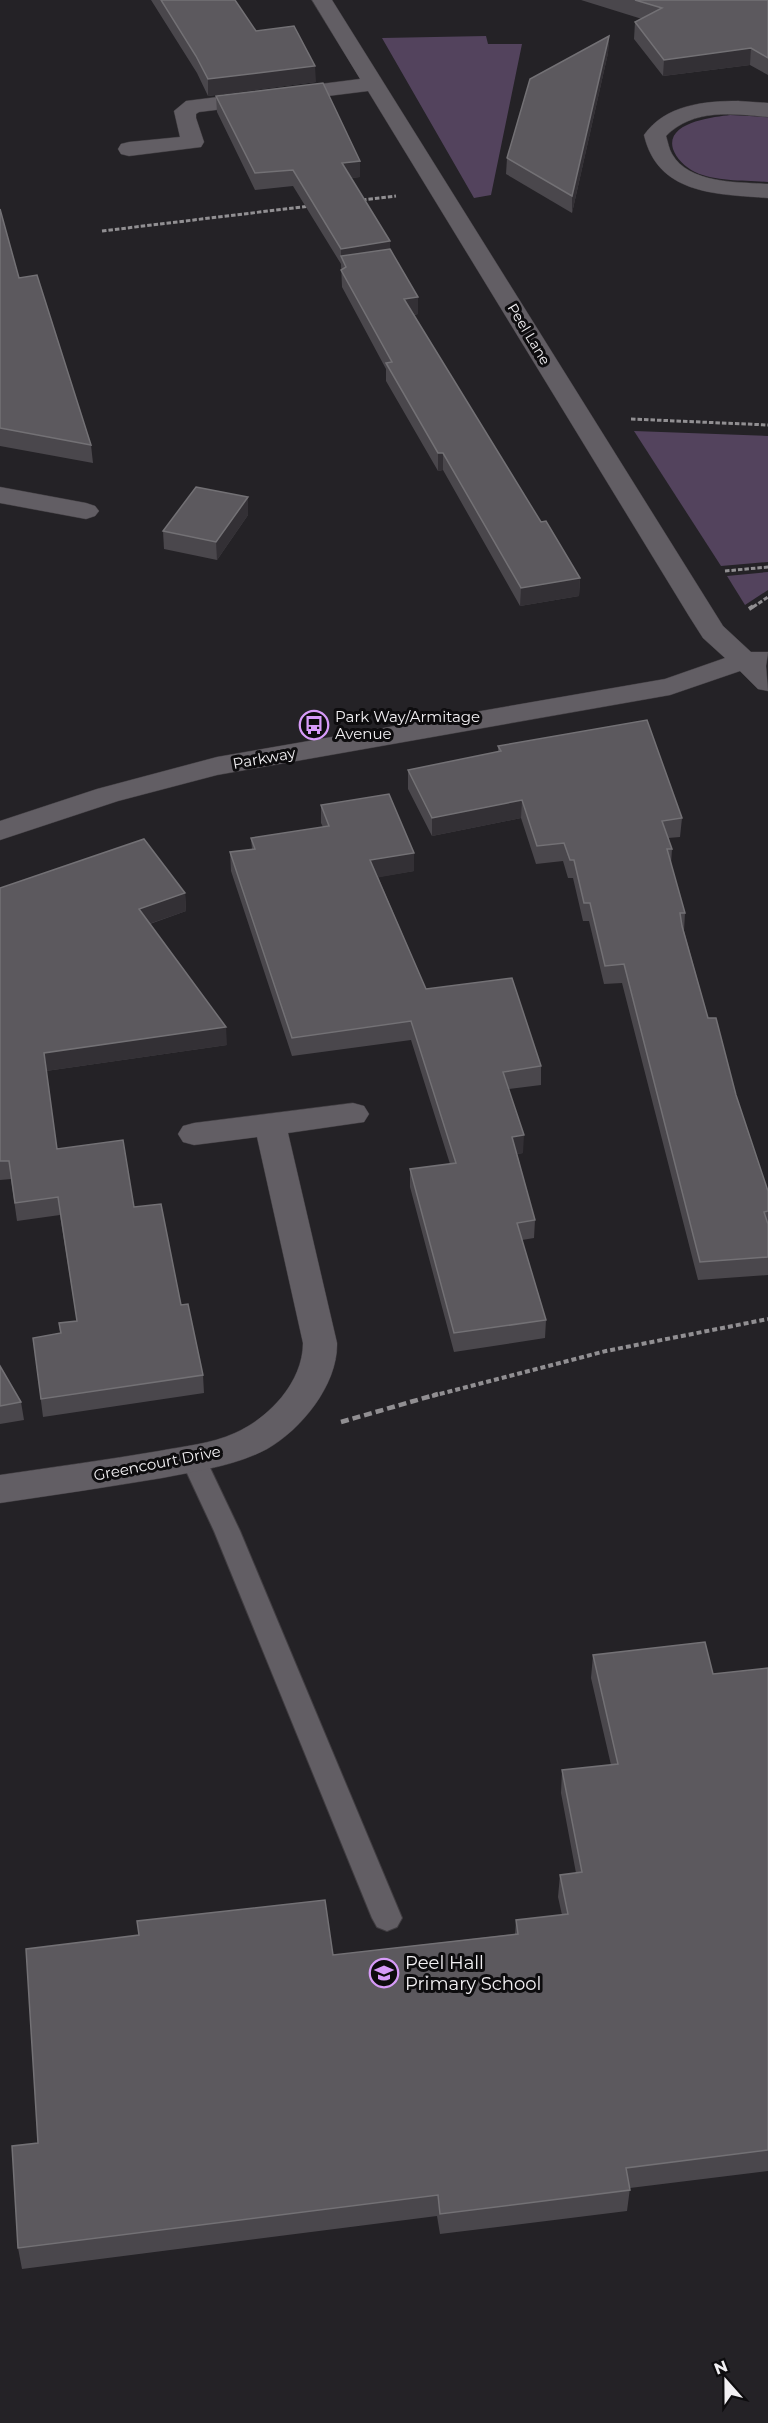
<svg xmlns="http://www.w3.org/2000/svg" width="768" height="2423" font-family="Montserrat,sans-serif">
	<style>
		.green { fill: #53435d }
		.lines { fill: none; stroke-linecap: round; stroke-linejoin: round }
		.lane-casing { stroke: #403d41; stroke-width: 2 }
		.street-casing { stroke: #403d41; stroke-width: 1 }
		.path-far2 { stroke: #918f92; stroke-width: 3; stroke-dasharray: 4.5 2; stroke-linecap: butt }
		.path-far1 { stroke: #918f92; stroke-width: 4; stroke-dasharray: 5 3; stroke-linecap: butt }
		.path { stroke: #918f92; stroke-width: 4.5; stroke-dasharray: 8 4; stroke-linecap: butt }
		.lane { fill: #625e64; fill-rule: evenodd }
		.street { fill: #625e64; fill-rule: evenodd }
		.wall { fill: #4a474c }
		.shaded-wall { fill: #333035 }
		.building { fill: #5c595e; stroke: #737175; stroke-width: 1.5 }
		.labels { text-anchor: middle; dominant-baseline: central; stroke-width: 6; stroke-linejoin: round; paint-order: stroke }
		.far-street-label { font-size: 14px; fill: #f2f0f3; stroke: #0d0c0e }
		.poi-label { font-size: 15px; fill: #f2f0f3; stroke: #0d0c0e; text-anchor: start }
		.street-label { font-size: 15px; fill: #f2f0f3; stroke: #0d0c0e }
		.near-poi-label { font-size: 18px; fill: #f2f0f3; stroke: #0d0c0e; text-anchor: start }
	</style>
	<rect width="100%" height="100%" fill="#242226"/>
	<g class="green">
		<polygon points="486,36 488,44 522,44 491,195 474,198 382,38"/>
		<path d="M730,115L768,117V182C745,180 716,182 695,172C685,167 676,158 673,149C665,122 714,117 730,115Z"/>
		<polygon points="634,431 768,436 768,562 721,566"/>
		<polygon points="768,572 768,590 745,605 727,576"/>
	</g>
	<g class="lines">
		<g class="lane-casing">
			<polygon id="lane" points="193,1448 202,1451 240,1531 402,1918 397,1927 387,1931 377,1927 372,1918 214,1531 180,1458 184,1451"/>
		</g>
		<g class="street-casing">
			<g id="street">
				<polygon points="312,0 332,0 723,626 751,652 768,652 766,666 768,691 758,689 740,671 670,695 217,775 118,801 0,840 0,821 97,789 217,757 665,679 725,658 703,638 689,616 368,91 199,112 196,114 196,118 204,142 201,147 129,156 121,154 118,149 121,144 129,142 180,137 174,111 186,101 360,79"/>
				<path d="M738,101L768,103V117C732,114 694,108 666,136C668,142 669,149 672,154C689,184 739,182 768,184V198C717,194 658,195 644,135C665,105 704,101 738,101Z"/>
				<polygon points="0,487 86,503 95,506 99,511 95,516 86,519 0,503"/>
				<path d="M353,1103L364,1106L369,1114L364,1122L288,1133L337,1343C338,1384 302,1429 267,1449C235,1466 197,1471 162,1478C108,1487 54,1495 0,1503V1475C53,1467 106,1460 159,1451C184,1446 211,1444 235,1433C269,1418 303,1382 303,1343L257,1137L194,1145L183,1142L178,1134L183,1126L194,1123Z"/>
			</g>
		</g>
		<g class="path-far2">
			<polyline points="362,200 396,196"/>
			<polyline points="102,231 310,206"/>
			<polyline points="631,419 768,425"/>
			<polyline points="725,571 768,567"/>
			<polyline points="753,607 768,597"/>
		</g>
		<g class="path-far1">
			<polyline points="749,609 755,605"/>
			<polyline points="432,1396 606,1351 768,1319"/>
		</g>
		<polyline class="path" points="341,1422 438,1394"/>
		<use href="#lane" class="lane"/>
		<use href="#street" class="street"/>
	</g>
	<g class="wall">
		<polygon points="151,0 235,0 256,31 316,82 208,96 197,73"/>
		<polygon points="581,0 768,0 768,75 750,65 663,76 634,39 635,22 642,19"/>
		<polygon points="609,36 608,53 572,213 506,174 507,158"/>
		<polygon points="216,96 360,161 360,177 351,178 390,249 418,297 418,314 414,315 541,522 580,578 579,596 520,606 443,470 438,471 386,381 386,369 342,287 341,264 293,186 255,190 217,112"/>
		<polygon points="0,209 19,278 91,445 93,463 0,446"/>
		<polygon points="248,497 248,515 217,560 164,549 163,531"/>
		<polygon points="498,746 682,818 680,837 668,838 672,849 671,864 685,913 684,931 708,1018 736,1095 768,1191 768,1275 698,1280 622,983 604,984 589,921 583,921 573,878 568,878 563,861 536,864 521,818 432,836 408,789 408,770 498,752"/>
		<polygon points="321,805 414,853 414,871 378,877 426,989 541,1066 541,1085 509,1089 523,1153 517,1154 535,1220 534,1238 522,1240 546,1320 545,1338 454,1352 410,1187 410,1169 450,1164 411,1040 292,1056 231,871 230,852 252,849 251,838 323,827 321,823"/>
		<polygon points="0,888 185,893 186,911 150,924 227,1045 46,1071 57,1149 134,1207 181,1305 203,1375 204,1393 43,1417 33,1338 60,1333 59,1323 77,1321 60,1215 17,1221 11,1179 0,1180"/>
		<polygon points="0,1366 21,1402 24,1420 0,1424"/>
		<polygon points="593,1655 713,1674 768,1668 768,2171 630,2188 627,2211 440,2234 437,2216 22,2269 18,2248 38,2143 333,1955 515,1934 516,1920 562,1915 558,1897 560,1875 576,1873 561,1793 562,1770 611,1765 591,1678"/>
	</g>
	<g class="shaded-wall">
		<polygon points="609,36 608,53 572,213 572,196"/>
		<polygon points="751,48 750,65 663,76 664,60"/>
		<polygon points="315,66 316,82 208,96 208,79"/>
		<polygon points="360,161 360,177 342,179 342,163"/>
		<polygon points="390,241 390,258 341,257 341,249"/>
		<polygon points="418,297 418,314 404,316 404,299"/>
		<polygon points="438,453 443,453 443,470 438,471"/>
		<polygon points="248,497 248,515 217,560 216,542"/>
		<polygon points="580,578 579,596 520,606 521,588"/>
		<polygon points="522,800 521,818 432,836 432,818"/>
		<polygon points="414,853 414,871 370,879 370,860"/>
		<polygon points="185,893 186,911 140,927 139,909"/>
		<polygon points="226,1027 227,1045 46,1071 44,1053"/>
		<polygon points="524,1135 523,1153 511,1155 512,1137"/>
	</g>
	<g class="building">
		<polygon points="161,0 235,0 256,31 294,26 315,66 208,79 196,56"/>
		<polygon points="635,0 768,0 768,58 751,48 664,60 635,22 662,8"/>
		<polygon points="609,36 572,196 507,158 530,79"/>
		<polygon points="323,83 360,161 342,163 390,241 341,249 293,170 255,173 216,96"/>
		<polygon points="0,209 19,278 37,275 91,445 0,428"/>
		<polygon points="390,249 418,297 404,299 541,522 546,521 580,578 521,588 443,453 438,453 386,363 392,362 341,270 346,267 341,256"/>
		<polygon points="196,487 248,497 216,542 163,531"/>
		<polygon points="647,720 682,818 662,821 672,849 667,849 685,913 680,913 682,926 708,1018 716,1018 736,1095 768,1191 768,1211 764,1212 768,1224 768,1257 700,1262 624,964 605,966 590,903 584,903 574,860 570,860 564,843 537,846 522,800 432,818 408,770 501,751 498,746"/>
		<polygon points="389,794 414,853 370,860 426,989 512,978 541,1066 503,1072 524,1135 512,1137 535,1220 517,1223 546,1320 454,1333 410,1169 456,1163 411,1021 292,1038 230,852 255,849 251,838 329,826 321,805"/>
		<polygon points="144,839 185,893 139,909 226,1027 44,1053 57,1149 123,1140 134,1207 161,1204 181,1305 188,1304 203,1375 41,1399 33,1338 61,1333 59,1323 77,1321 58,1197 15,1203 9,1161 0,1161 0,888"/>
		<polygon points="0,1366 21,1402 0,1406"/>
		<polygon points="705,1642 713,1674 768,1668 768,2150 626,2168 630,2190 440,2214 438,2195 18,2248 12,2146 38,2143 26,1949 139,1935 137,1921 325,1900 333,1955 518,1934 516,1920 568,1914 560,1875 582,1872 562,1770 618,1764 593,1655"/>
	</g>
	<defs>
		<g id="bus-ring" transform="scale(1.5)"><circle r="9.5" fill="#0d0c0e" stroke="#d79bf9" stroke-width="1.5"/><path d="M-5-6H5V4H4V6H2V4H-2V6H-4V4H-5ZM-3.5-4V0h7V-4ZM-3.5 1.2v1.5H-2V1.2ZM2 1.2v1.5H3.5V1.2Z" fill="#d79bf9"/></g>
		<g id="school-ring" transform="scale(1.5)"><circle r="9.5" fill="#0d0c0e" stroke="#d79bf9" stroke-width="1.5"/><path d="M0-5L7-2L0 1L-7-2ZM-4 1L0 2.5L4 1V4Q0 6-4 4Z" fill="#d79bf9"/></g>
	</defs>
	<g fill-rule="evenodd">
		<use href="#bus-ring" x="314" y="725"/>
		<use href="#school-ring" x="384" y="1973"/>
	</g>
	<g class="labels">
		<g class="far-street-label">
			<text transform="translate(529 334) rotate(59)">Peel Lane</text>
		</g>
		<g class="poi-label">
			<text x="335" y="716">Park Way/Armitage<tspan x="335" dy="17">Avenue</tspan></text>
		</g>
		<g class="street-label">
			<text transform="translate(264 758) rotate(-10)">Parkway</text>
			<text transform="translate(157 1463) rotate(-11)">Greencourt Drive</text>
		</g>
		<g class="near-poi-label">
			<text x="405" y="1963">Peel Hall<tspan x="405" dy="21">Primary School</tspan></text>
		</g>
	</g>
	<g transform="translate(726 2381) rotate(339)" stroke="#0d0c0e" stroke-width="4.5" paint-order="stroke">
	<path d="M0-4.5L10 22L0 15L-10 22Z" fill="#f2f0f3"/>
	<text y="-9" font-size="16" font-weight="bold" text-anchor="middle" fill="#f2f0f3">N</text>
	</g>
</svg>
